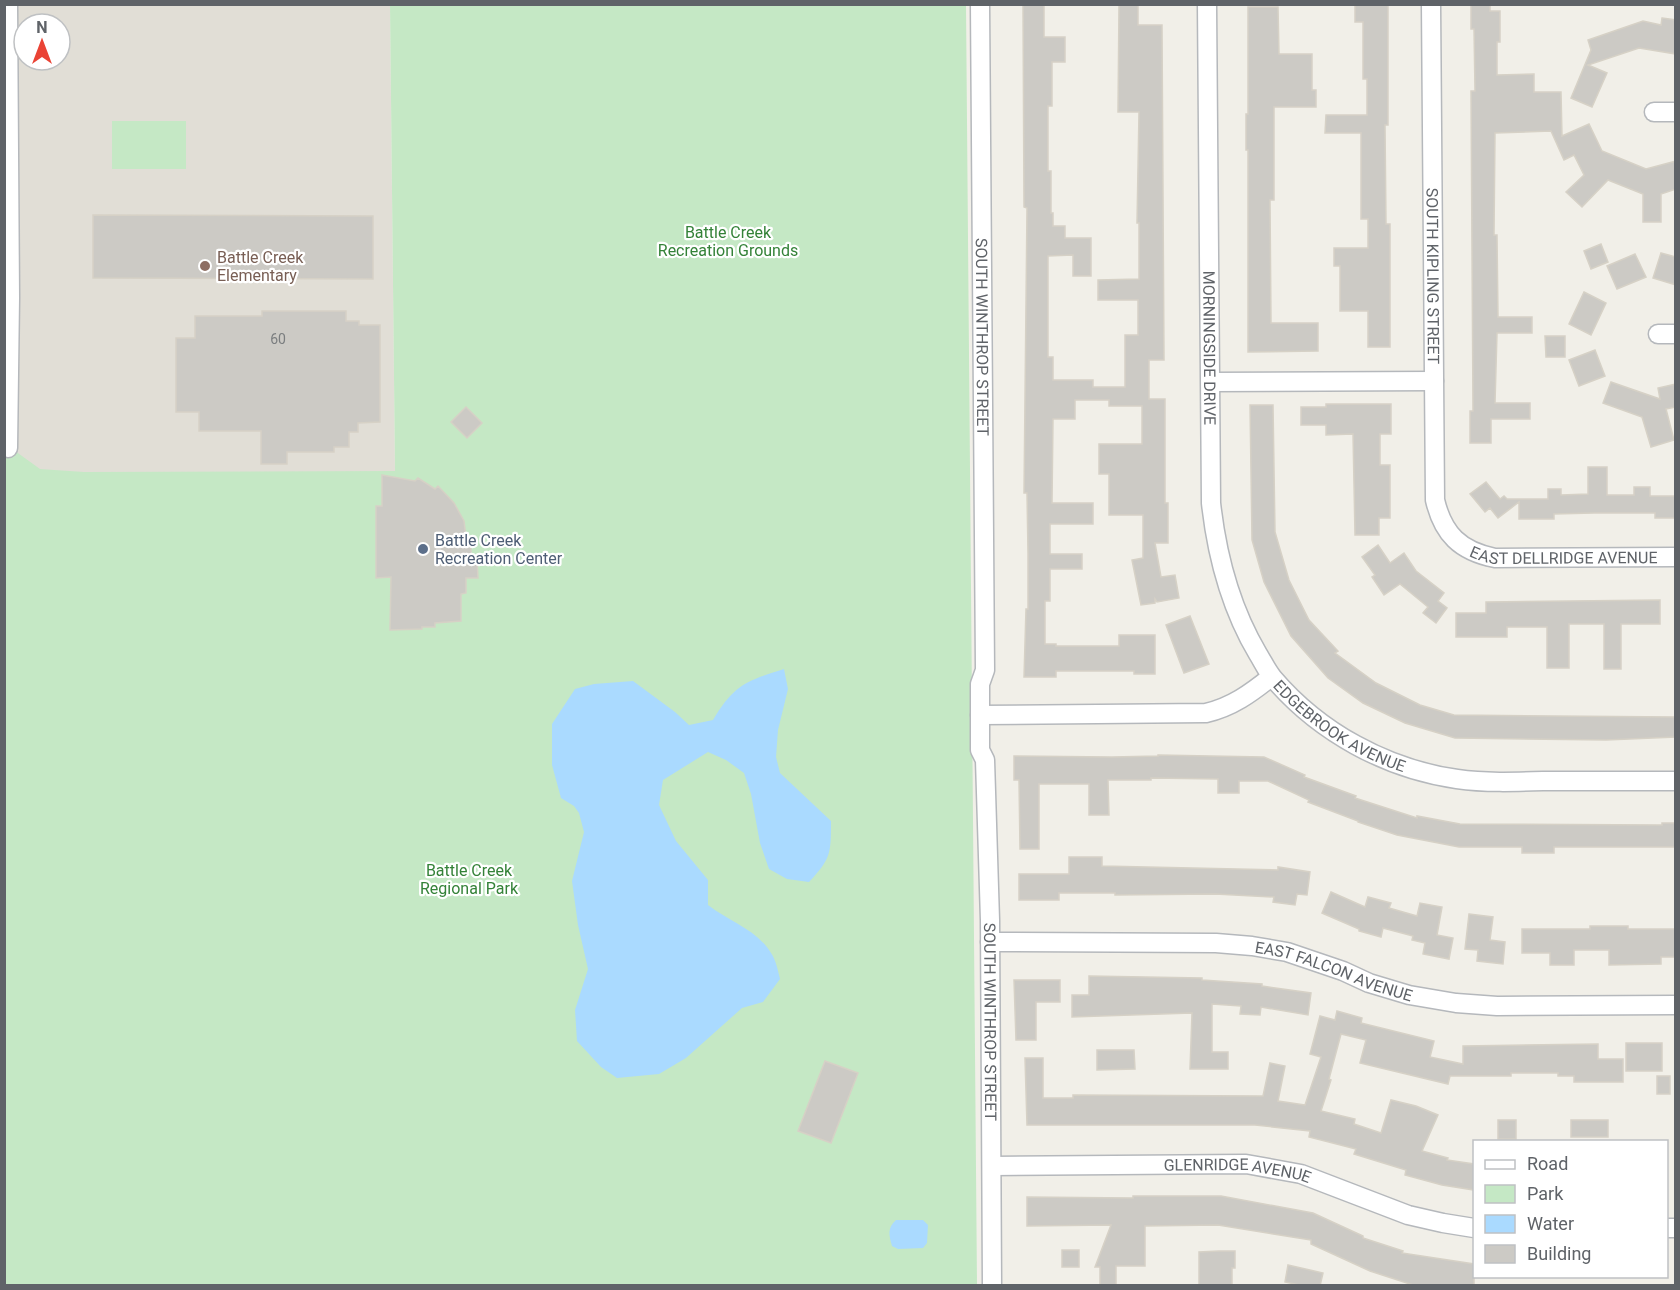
<svg xmlns="http://www.w3.org/2000/svg" width="1680" height="1290" font-family="Roboto,sans-serif">
	<style>
		.education { fill: #e1ded6; fill-rule: evenodd }
		.green { fill: #c5e8c5 }
		.water { fill: #aadaff }
		.building { fill: #cccac5; stroke: #d6d1c6; stroke-width: 1.5 }
		.lines { fill: none; stroke-linecap: round; stroke-linejoin: round }
		.street-casing { stroke: #b5b8bc; stroke-width: 21 }
		.street { stroke: #fff; stroke-width: 18 }
		.education-dot { fill: #8d6e63; stroke: #fff; stroke-width: 2 }
		.service-dot { fill: #5c6f8a; stroke: #fff; stroke-width: 2 }
		.labels { text-anchor: middle; dominant-baseline: central; stroke-width: 4.5; stroke-linejoin: round; paint-order: stroke }
		.number-label { font-size: 14px; fill: #7a7d7f }
		.park-label { font-size: 16px; fill: #348238; stroke: #fff }
		.education-label { font-size: 16px; fill: #785e54; stroke: #fff; text-anchor: start }
		.street-label { font-size: 16px; fill: #5f6368; stroke: #fff }
		.service-label { font-size: 16px; fill: #4e5e75; stroke: #fff; text-anchor: start }
	</style>
	<rect width="100%" height="100%" fill="#f1efe8"/>
	<path class="education" d="M17,5H390L395,472H16ZM24,24H60V60H24Z"/>
	<g class="green">
		<polygon points="390,5 966,5 977,1285 5,1285 4,443 40,469 84,472 395,471"/>
		<rect x="112" y="121" width="74" height="48"/>
	</g>
	<g class="water">
		<path d="M784,669L788,689L778,730L776,757L780,773L831,821C831,853 831,859 809,882L787,879L769,869L760,843L751,794L744,773L726,760L708,752L663,780L659,805L676,841L708,880V905C730,922 756,929 771,953C776,960 778,971 780,979L763,1002L742,1008L686,1058L659,1074L617,1078L601,1067L577,1041L575,1010L588,969L578,925L572,881L584,832L579,813L574,806L561,798L552,765V724L575,689L594,684L633,681L675,712L689,725L713,720C734,685 746,681 784,669Z"/>
		<path d="M896,1220H923L928,1225L927,1243L923,1248L898,1249L892,1246C889,1235 887,1228 896,1220Z"/>
	</g>
	<g class="building">
		<polygon points="1023,4 1044,4 1044,37 1065,37 1065,62 1052,62 1052,106 1048,106 1048,171 1051,171 1051,213 1053,213 1053,226 1065,226 1065,238 1091,238 1091,276 1073,276 1073,255 1048,256 1048,357 1053,357 1053,380 1093,380 1093,387 1125,387 1125,335 1138,335 1138,300 1098,300 1098,280 1139,279 1139,223 1137,223 1139,112 1118,112 1119,4 1138,4 1138,25 1162,25 1164,360 1149,360 1149,399 1165,399 1165,503 1168,503 1168,543 1155,543 1161,577 1175,575 1179,598 1157,602 1155,599 1155,603 1141,605 1132,560 1143,558 1143,515 1109,515 1109,474 1099,474 1099,444 1142,444 1142,406 1109,406 1109,400 1075,400 1075,419 1053,419 1052,503 1093,503 1093,524 1050,524 1050,554 1082,554 1082,569 1050,569 1050,601 1045,601 1045,644 1056,644 1056,646 1119,646 1119,635 1155,635 1155,674 1134,674 1134,671 1056,671 1056,677 1024,677 1026,609 1028,609 1028,553 1027,493 1024,493 1027,208 1024,207"/>
		<polygon points="1355,4 1388,4 1388,125 1385,125 1386,224 1390,224 1390,347 1368,347 1368,311 1340,311 1340,266 1334,266 1334,248 1368,248 1368,219 1361,219 1361,133 1325,133 1326,115 1367,115 1367,79 1363,79 1363,22 1355,22"/>
		<polygon points="1471,5 1490,5 1490,11 1500,11 1500,42 1497,42 1497,75 1534,74 1534,92 1561,92 1562,136 1589,124 1602,151 1646,169 1676,161 1676,189 1661,194 1661,222 1643,222 1643,194 1608,180 1582,207 1566,192 1584,175 1574,155 1564,160 1551,131 1495,133 1494,235 1497,235 1498,317 1532,317 1532,333 1497,333 1495,403 1530,403 1530,419 1491,419 1491,443 1470,443 1470,411 1473,411 1471,91 1475,91 1474,29 1471,29"/>
		<polygon points="1248,7 1278,7 1279,54 1312,54 1312,90 1316,90 1316,107 1274,107 1274,200 1270,200 1271,323 1318,323 1318,351 1248,352 1248,150 1246,150 1246,114 1248,114"/>
		<polygon points="1662,18 1676,20 1676,54 1639,48 1588,65 1607,73 1592,107 1571,98 1591,50 1588,40 1643,21 1661,25"/>
		<polygon points="93,215 373,216 373,279 93,278"/>
		<polygon points="1601,244 1608,262 1591,269 1584,251"/>
		<polygon points="1661,253 1676,257 1676,285 1653,278"/>
		<polygon points="1635,254 1646,277 1617,289 1607,266"/>
		<polygon points="1584,292 1606,303 1591,335 1569,324"/>
		<polygon points="262,311 346,311 346,321 359,321 359,325 380,325 380,422 358,423 358,432 349,432 349,447 334,447 334,452 287,452 287,464 261,464 261,431 199,431 199,412 176,412 176,338 195,338 195,316 262,316"/>
		<polygon points="1545,336 1565,336 1565,357 1546,357"/>
		<polygon points="1595,350 1605,376 1579,386 1569,360"/>
		<polygon points="1611,382 1660,399 1658,388 1676,384 1676,407 1666,409 1674,440 1651,447 1642,417 1603,403"/>
		<polygon points="1326,404 1391,404 1391,434 1380,434 1380,465 1390,465 1390,518 1379,518 1379,535 1355,535 1353,434 1326,435 1326,425 1301,425 1301,407 1326,407"/>
		<polygon points="1250,405 1273,405 1275,532 1289,580 1309,620 1338,651 1335,653 1376,683 1420,705 1454,715 1676,717 1676,737 1606,740 1455,738 1405,723 1363,703 1328,678 1291,636 1264,582 1252,540"/>
		<polygon points="466,407 482,423 467,438 451,422"/>
		<polygon points="1588,467 1607,467 1607,495 1634,495 1634,487 1650,487 1650,496 1676,496 1676,518 1655,518 1655,513 1594,513 1554,514 1554,519 1519,519 1519,502 1498,518 1490,508 1485,512 1470,494 1486,482 1500,499 1504,496 1507,499 1548,499 1548,489 1561,489 1561,495 1588,494"/>
		<polygon points="382,475 415,481 418,478 435,489 438,486 454,503 464,521 466,537 471,537 471,560 477,560 478,578 466,578 466,593 461,594 461,621 435,623 435,627 422,627 422,629 390,630 391,577 376,578 376,506 382,506"/>
		<polygon points="1378,545 1390,563 1404,553 1416,571 1444,593 1438,601 1447,608 1436,623 1423,613 1428,607 1400,584 1384,595 1372,577 1375,575 1362,557"/>
		<polygon points="1660,600 1660,624 1621,624 1621,669 1604,669 1604,624 1569,624 1569,668 1547,668 1547,627 1507,627 1507,637 1456,637 1456,613 1486,613 1486,602"/>
		<polygon points="1190,616 1209,664 1184,673 1166,625"/>
		<polygon points="1158,755 1264,757 1305,775 1304,777 1356,796 1355,798 1417,818 1417,816 1460,824 1662,825 1662,823 1676,823 1676,847 1554,847 1554,853 1522,853 1522,847 1459,847 1397,835 1358,822 1358,821 1308,802 1309,800 1268,781 1239,781 1239,793 1218,793 1218,779 1151,778 1151,780 1108,780 1109,815 1089,815 1089,784 1039,784 1039,849 1020,849 1019,780 1014,780 1014,756 1112,757 1158,756"/>
		<polygon points="1069,857 1102,857 1102,866 1278,870 1278,867 1310,872 1307,895 1297,894 1295,905 1273,902 1274,897 1215,894 1115,895 1115,893 1059,893 1059,900 1019,900 1019,874 1069,874"/>
		<polygon points="1331,892 1365,907 1368,897 1391,903 1389,908 1417,916 1420,903 1442,907 1437,935 1453,938 1449,959 1423,954 1425,943 1412,940 1413,936 1383,928 1381,937 1359,931 1359,929 1322,913"/>
		<polygon points="1469,914 1493,917 1490,940 1505,942 1503,964 1477,961 1478,950 1465,949"/>
		<polygon points="1590,926 1628,926 1628,929 1676,929 1676,957 1661,957 1661,964 1609,965 1609,950 1574,950 1574,965 1550,965 1550,953 1522,953 1522,929 1590,929"/>
		<polygon points="1089,976 1202,978 1202,980 1262,984 1262,986 1311,993 1308,1015 1261,1007 1260,1015 1240,1014 1241,1006 1212,1004 1212,1052 1228,1052 1228,1069 1190,1069 1192,1013 1072,1017 1072,995 1089,995"/>
		<polygon points="1014,980 1060,980 1060,1002 1036,1002 1036,1040 1016,1040"/>
		<polygon points="1337,1011 1362,1018 1361,1023 1434,1041 1430,1057 1463,1064 1463,1046 1598,1044 1598,1059 1623,1059 1623,1082 1574,1082 1574,1076 1558,1076 1558,1073 1511,1073 1511,1076 1450,1076 1448,1084 1360,1063 1366,1040 1341,1034 1329,1079 1331,1080 1321,1111 1355,1119 1354,1124 1381,1133 1391,1100 1416,1106 1438,1115 1422,1151 1448,1158 1447,1160 1474,1164 1474,1190 1442,1185 1405,1175 1406,1170 1354,1154 1356,1149 1309,1137 1310,1131 1255,1125 1027,1125 1025,1058 1043,1058 1043,1098 1073,1098 1073,1095 1263,1096 1270,1063 1285,1066 1278,1101 1305,1105 1321,1057 1310,1054 1320,1016 1335,1020"/>
		<rect x="1626" y="1043" width="36" height="28"/>
		<polygon points="1097,1050 1134,1050 1135,1069 1097,1070"/>
		<polygon points="825,1061 858,1073 831,1143 798,1131"/>
		<rect x="1657" y="1076" width="13" height="18"/>
		<rect x="1498" y="1120" width="18" height="19"/>
		<rect x="1571" y="1120" width="37" height="17"/>
		<polygon points="1133,1196 1221,1196 1313,1213 1363,1236 1363,1238 1403,1251 1402,1253 1474,1264 1474,1286 1416,1286 1370,1271 1311,1244 1311,1240 1218,1225 1145,1226 1145,1266 1116,1266 1116,1286 1100,1286 1100,1267 1095,1267 1111,1225 1027,1226 1027,1197 1133,1198"/>
		<rect x="1062" y="1250" width="17" height="17"/>
		<polygon points="1219,1251 1235,1251 1235,1268 1232,1268 1232,1286 1199,1286 1199,1252"/>
		<polygon points="1288,1265 1323,1273 1320,1286 1304,1286 1285,1282"/>
	</g>
	<g class="lines">
		<g class="street-casing">
			<g id="street">
				<polyline points="8,4 10,298 8,448"/>
				<path id="s1" d="M980,4L985,670L980,684V750L985,760L990,920L992,1286"/>
				<path id="s2" d="M1207,4L1211,503C1217,557 1230,607 1258,654C1263,662 1267,671 1273,678C1319,732 1386,769 1457,779C1485,783 1514,782 1543,781C1587,781 1631,781 1676,781"/>
				<path id="s3" d="M1431,4L1435,500C1443,534 1460,551 1495,558L1676,557"/>
				<polyline points="1654,112 1676,112"/>
				<polyline points="1658,334 1676,334"/>
				<polyline points="1212,382 1434,381"/>
				<path d="M980,715L1206,713C1232,707 1251,693 1271,677"/>
				<path id="s4" d="M990,942L1216,943L1252,946L1287,952L1343,971L1369,983L1409,995L1456,1003L1497,1006L1676,1005"/>
				<path id="s5" d="M992,1166L1246,1164L1301,1174L1408,1215L1443,1223L1474,1228"/>
				<polyline points="1666,1228 1676,1228"/>
			</g>
		</g>
		<use href="#street" class="street"/>
	</g>
	<circle class="education-dot" cx="205" cy="266" r="6"/>
	<circle class="service-dot" cx="423" cy="549" r="6"/>
	<g class="labels">
		<g class="number-label">
			<text x="278" y="339">60</text>
		</g>
		<g class="park-label">
			<text x="728" y="232">Battle Creek<tspan x="728" dy="18">Recreation Grounds</tspan></text>
			<text x="469" y="870">Battle Creek<tspan x="469" dy="18">Regional Park</tspan></text>
		</g>
		<g class="education-label">
			<text x="217" y="257">Battle Creek<tspan x="217" dy="18">Elementary</tspan></text>
		</g>
		<g class="street-label">
			<text stroke="none"><textPath href="#s3" startOffset="272">SOUTH KIPLING STREET</textPath></text>
			<text stroke="none"><textPath href="#s1" startOffset="333">SOUTH WINTHROP STREET</textPath></text>
			<text stroke="none"><textPath href="#s2" startOffset="344">MORNINGSIDE DRIVE</textPath></text>
			<text stroke="none"><textPath href="#s3" startOffset="654">EAST DELLRIDGE AVENUE</textPath></text>
			<text stroke="none"><textPath href="#s2" startOffset="770">EDGEBROOK AVENUE</textPath></text>
			<text stroke="none"><textPath href="#s4" startOffset="348">EAST FALCON AVENUE</textPath></text>
			<text stroke="none"><textPath href="#s1" startOffset="1020">SOUTH WINTHROP STREET</textPath></text>
			<text stroke="none"><textPath href="#s5" startOffset="246">GLENRIDGE AVENUE</textPath></text>
		</g>
		<g class="service-label">
			<text x="435" y="540">Battle Creek<tspan x="435" dy="18">Recreation Center</tspan></text>
		</g>
	</g>
	<rect width="1680" height="1290" fill="none" stroke="#5f6368" stroke-width="12"/>
	<rect x="1473" y="1140" width="195" height="138" fill="#ffffff" stroke="#bfc1c3" stroke-width="1.5"/>
	<rect x="1485" y="1160" width="30" height="9" fill="#ffffff" stroke="#bfc1c3" stroke-width="1.5"/>
	<text x="1527" y="1170" font-size="18" fill="#5f6368">Road</text>
	<rect x="1485" y="1185" width="30" height="18" fill="#c5e8c5" stroke="#bfc1c3" stroke-width="1.5"/>
	<text x="1527" y="1200" font-size="18" fill="#5f6368">Park</text>
	<rect x="1485" y="1215" width="30" height="18" fill="#aadaff" stroke="#bfc1c3" stroke-width="1.5"/>
	<text x="1527" y="1230" font-size="18" fill="#5f6368">Water</text>
	<rect x="1485" y="1245" width="30" height="18" fill="#cccac5" stroke="#bfc1c3" stroke-width="1.5"/>
	<text x="1527" y="1260" font-size="18" fill="#5f6368">Building</text>
	<g transform="translate(42 42)"><circle r="28" fill="#ffffff" stroke="#bfc1c3" stroke-width="1.5"/>
	<path d="M0-4.5L10 22L0 15L-10 22Z" fill="#ea4335"/>
	<text y="-9" font-size="16" font-weight="bold" text-anchor="middle" fill="#5f6368">N</text>
	</g>
</svg>
